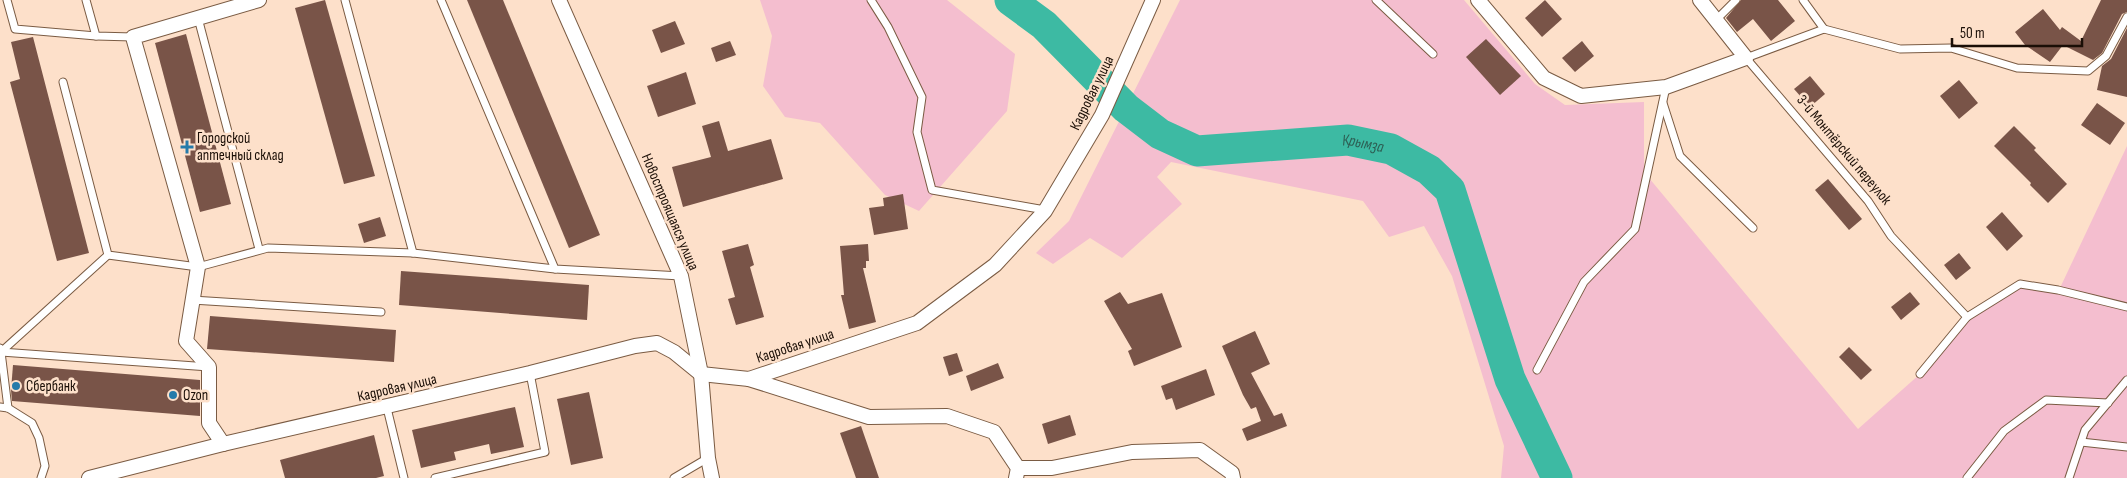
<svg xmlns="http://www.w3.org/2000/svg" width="2127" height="478" font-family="'Sofia Sans Condensed',sans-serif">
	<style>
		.green { fill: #f4becf }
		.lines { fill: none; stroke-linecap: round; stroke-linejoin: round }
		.river { stroke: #3dbaa3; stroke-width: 31 }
		.building { fill: #795448 }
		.lane-casing { stroke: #7a5b43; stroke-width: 9 }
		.street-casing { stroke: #7a5b43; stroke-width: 16 }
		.lane { stroke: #fff; stroke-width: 7 }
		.street { stroke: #fff; stroke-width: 14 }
		.poi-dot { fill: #257baa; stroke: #fde0ca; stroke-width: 2 }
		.labels { text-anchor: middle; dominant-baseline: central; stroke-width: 5; stroke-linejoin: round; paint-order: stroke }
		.street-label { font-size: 15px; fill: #1a0e06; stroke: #fde0ca }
		.poi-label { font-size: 15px; fill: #1a0e06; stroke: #fde0ca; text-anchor: start }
		.water-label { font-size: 16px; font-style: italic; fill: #2d5f54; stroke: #fde0ca }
	</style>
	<rect width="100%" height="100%" fill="#fde0ca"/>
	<g class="green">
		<polygon points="760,0 947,0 1015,54 1007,111 919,211 885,195 820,123 785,117 763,86 772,36"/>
		<polygon points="1180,0 1464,0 1535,84 1565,105 1644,102 1644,172 1858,429 1920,374 1967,317 2020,284 2059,290 2127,146 2127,478 1501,478 1504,446 1452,276 1424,226 1389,237 1363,201 1171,162 1157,177 1182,204 1122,258 1090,238 1053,264 1036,253 1069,221"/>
	</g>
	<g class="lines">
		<path class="river" id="s1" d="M1010,0L1044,25L1126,108L1160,134L1197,151L1348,140L1391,149L1429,170L1450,190L1510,379L1557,478"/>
	</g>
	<g class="building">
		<polygon points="325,0 375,176 344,184 295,8"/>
		<polygon points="467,0 503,0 600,235 569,248"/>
		<polygon points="1545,0 1562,19 1542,37 1525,18"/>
		<polygon points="1741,0 1778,0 1795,21 1771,41 1753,19 1737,32 1726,18"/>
		<polygon points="2101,0 2127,0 2127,12 2122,14 2102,53 2093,60 2063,45 2050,62 2025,45 2015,32 2043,9 2060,30 2062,27 2081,41"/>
		<polygon points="675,21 685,44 661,53 652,30"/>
		<polygon points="2127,28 2127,97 2097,90 2102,66 2111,59"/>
		<polygon points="186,34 231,204 200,212 155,43"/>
		<polygon points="33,37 89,253 57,261 10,82 20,79 11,42"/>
		<polygon points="1486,39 1521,76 1500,95 1466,57"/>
		<polygon points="730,41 736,55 716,62 711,48"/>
		<polygon points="1582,41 1594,56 1575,72 1562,58"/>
		<polygon points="686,72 696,104 658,117 647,86"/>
		<polygon points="1810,76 1825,94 1810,107 1794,89"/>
		<polygon points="1959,80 1978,103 1959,119 1940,96"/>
		<polygon points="2097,103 2125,123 2110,145 2081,125"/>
		<polygon points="719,121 728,151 771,139 783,179 683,207 672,167 711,157 702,126"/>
		<polygon points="2014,126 2036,148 2034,150 2067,184 2048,203 2030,185 2031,183 1994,146"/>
		<polygon points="1828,179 1862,219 1849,230 1815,190"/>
		<polygon points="903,194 908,229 874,235 869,208 884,206 883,198"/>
		<polygon points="2002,212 2023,236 2007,251 1986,227"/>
		<polygon points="380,217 386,236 364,243 358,224"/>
		<polygon points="748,244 754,265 750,267 764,317 736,325 728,299 735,297 722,251"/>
		<polygon points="868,244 869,261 866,261 866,268 863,268 876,322 849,329 841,295 844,295 840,246"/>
		<polygon points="1959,253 1971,268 1956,280 1944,265"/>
		<polygon points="401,271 589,285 587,320 399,305"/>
		<polygon points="1120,292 1128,304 1162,293 1182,347 1134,366 1128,351 1132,349 1104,301"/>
		<polygon points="1910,292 1920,304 1901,320 1891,307"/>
		<polygon points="210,316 396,330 394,362 207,349"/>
		<polygon points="1255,331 1270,364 1251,373 1274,416 1282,413 1287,426 1247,441 1242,429 1261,421 1256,407 1251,409 1243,395 1222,346"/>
		<polygon points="1849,347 1872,370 1861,380 1839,357"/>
		<polygon points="957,353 963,371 949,376 943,357"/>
		<polygon points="998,363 1004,378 971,391 966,376"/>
		<polygon points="13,365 200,380 200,416 12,401 11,390"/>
		<polygon points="1206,369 1215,395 1176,410 1172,398 1166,400 1161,386"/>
		<polygon points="589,392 603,458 571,465 557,399"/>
		<polygon points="515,407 524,447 491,454 489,444 454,452 456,460 421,468 412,430"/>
		<polygon points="1070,415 1076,435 1048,444 1042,424"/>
		<polygon points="861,426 879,478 856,478 840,433"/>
		<polygon points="374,435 384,476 376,478 285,478 280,460"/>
	</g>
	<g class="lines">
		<g class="lane-casing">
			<g id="lane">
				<polyline points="7,0 15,29 96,36"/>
				<polyline points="86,0 96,36 133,37"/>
				<polyline points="345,0 413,253"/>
				<polyline points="441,0 555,269 681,276"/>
				<polyline points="871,0 888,27 922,97 917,132 932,190 1045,210"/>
				<polyline points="1376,0 1433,54"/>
				<polyline points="1803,0 1824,29"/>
				<polyline points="198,18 259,249"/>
				<polyline points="1716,20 1736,0"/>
				<polyline points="63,82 108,255 198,267 268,248 413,253 555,269"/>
				<polyline points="1663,103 1680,156 1753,228"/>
				<polyline points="192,300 381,312"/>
				<polyline points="1967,317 1891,236 1868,201 1746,58 1824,29 1900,49 1951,48 2017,68 2088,71 2106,56 2127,17"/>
				<polyline points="0,348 1,352 209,367"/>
				<polyline points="1537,370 1584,282 1635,229 1666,87"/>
				<polyline points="1920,374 1967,317 2020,284 2058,290 2127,307"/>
				<polyline points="0,407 8,408 32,423 39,438 45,466 41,478"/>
				<polyline points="8,408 1,352 108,255"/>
				<polyline points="387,408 404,478"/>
				<polyline points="2081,442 2127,447"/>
				<polyline points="435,478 545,452 530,373"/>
				<polyline points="674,478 708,458"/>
				<polyline points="1967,478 2004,431 2046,400 2108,403"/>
				<polyline points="2069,478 2085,430 2127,380"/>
			</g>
		</g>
		<g class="street-casing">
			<g id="street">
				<polyline points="559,0 681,276 701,374 708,458 712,478"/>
				<polyline points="1478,0 1544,78 1581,96 1666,87 1746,58 1700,0"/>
				<polyline points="749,379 869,417 947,416 994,432 1018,468 1016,478"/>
				<polyline points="223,444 209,423 209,367 186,341 198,267 133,37 259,0"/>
				<polyline points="1018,468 1052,468 1132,452 1200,450 1232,473 1233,478"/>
				<polyline points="89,478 223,444 530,373 635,346 657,343 674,352 701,374 749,379 917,323 995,265 1045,211 1102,115 1153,0"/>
			</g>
		</g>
		<use href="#lane" class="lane"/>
		<use href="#street" class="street"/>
	</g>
	<g class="poi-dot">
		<path d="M184.5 139.5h5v5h5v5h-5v5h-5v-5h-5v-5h5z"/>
		<circle cx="16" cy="386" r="5"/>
		<circle cx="173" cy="395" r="5"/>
	</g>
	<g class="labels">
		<g class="street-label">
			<text transform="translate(1092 93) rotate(-64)">Кадровая улица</text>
			<text transform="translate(1844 150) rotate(50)">3-й Монтёрский переулок</text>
			<text transform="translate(670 212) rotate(67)">Новостроящаяся улица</text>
			<text transform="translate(795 346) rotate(-18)">Кадровая улица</text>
			<text transform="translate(397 388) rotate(-13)">Кадровая улица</text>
		</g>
		<g class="poi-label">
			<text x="197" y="138">Городской<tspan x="197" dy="17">аптечный склад</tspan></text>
			<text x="26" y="386">Сбербанк</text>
			<text x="183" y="395">Ozon</text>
		</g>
		<g class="water-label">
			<text stroke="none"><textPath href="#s1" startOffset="409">Крымза</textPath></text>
		</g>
	</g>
	<path d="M1952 38v8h130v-8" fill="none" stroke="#1a0e06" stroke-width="2.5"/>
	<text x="1960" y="38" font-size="15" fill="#1a0e06" stroke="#fde0ca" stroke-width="4" paint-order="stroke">50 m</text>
</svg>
